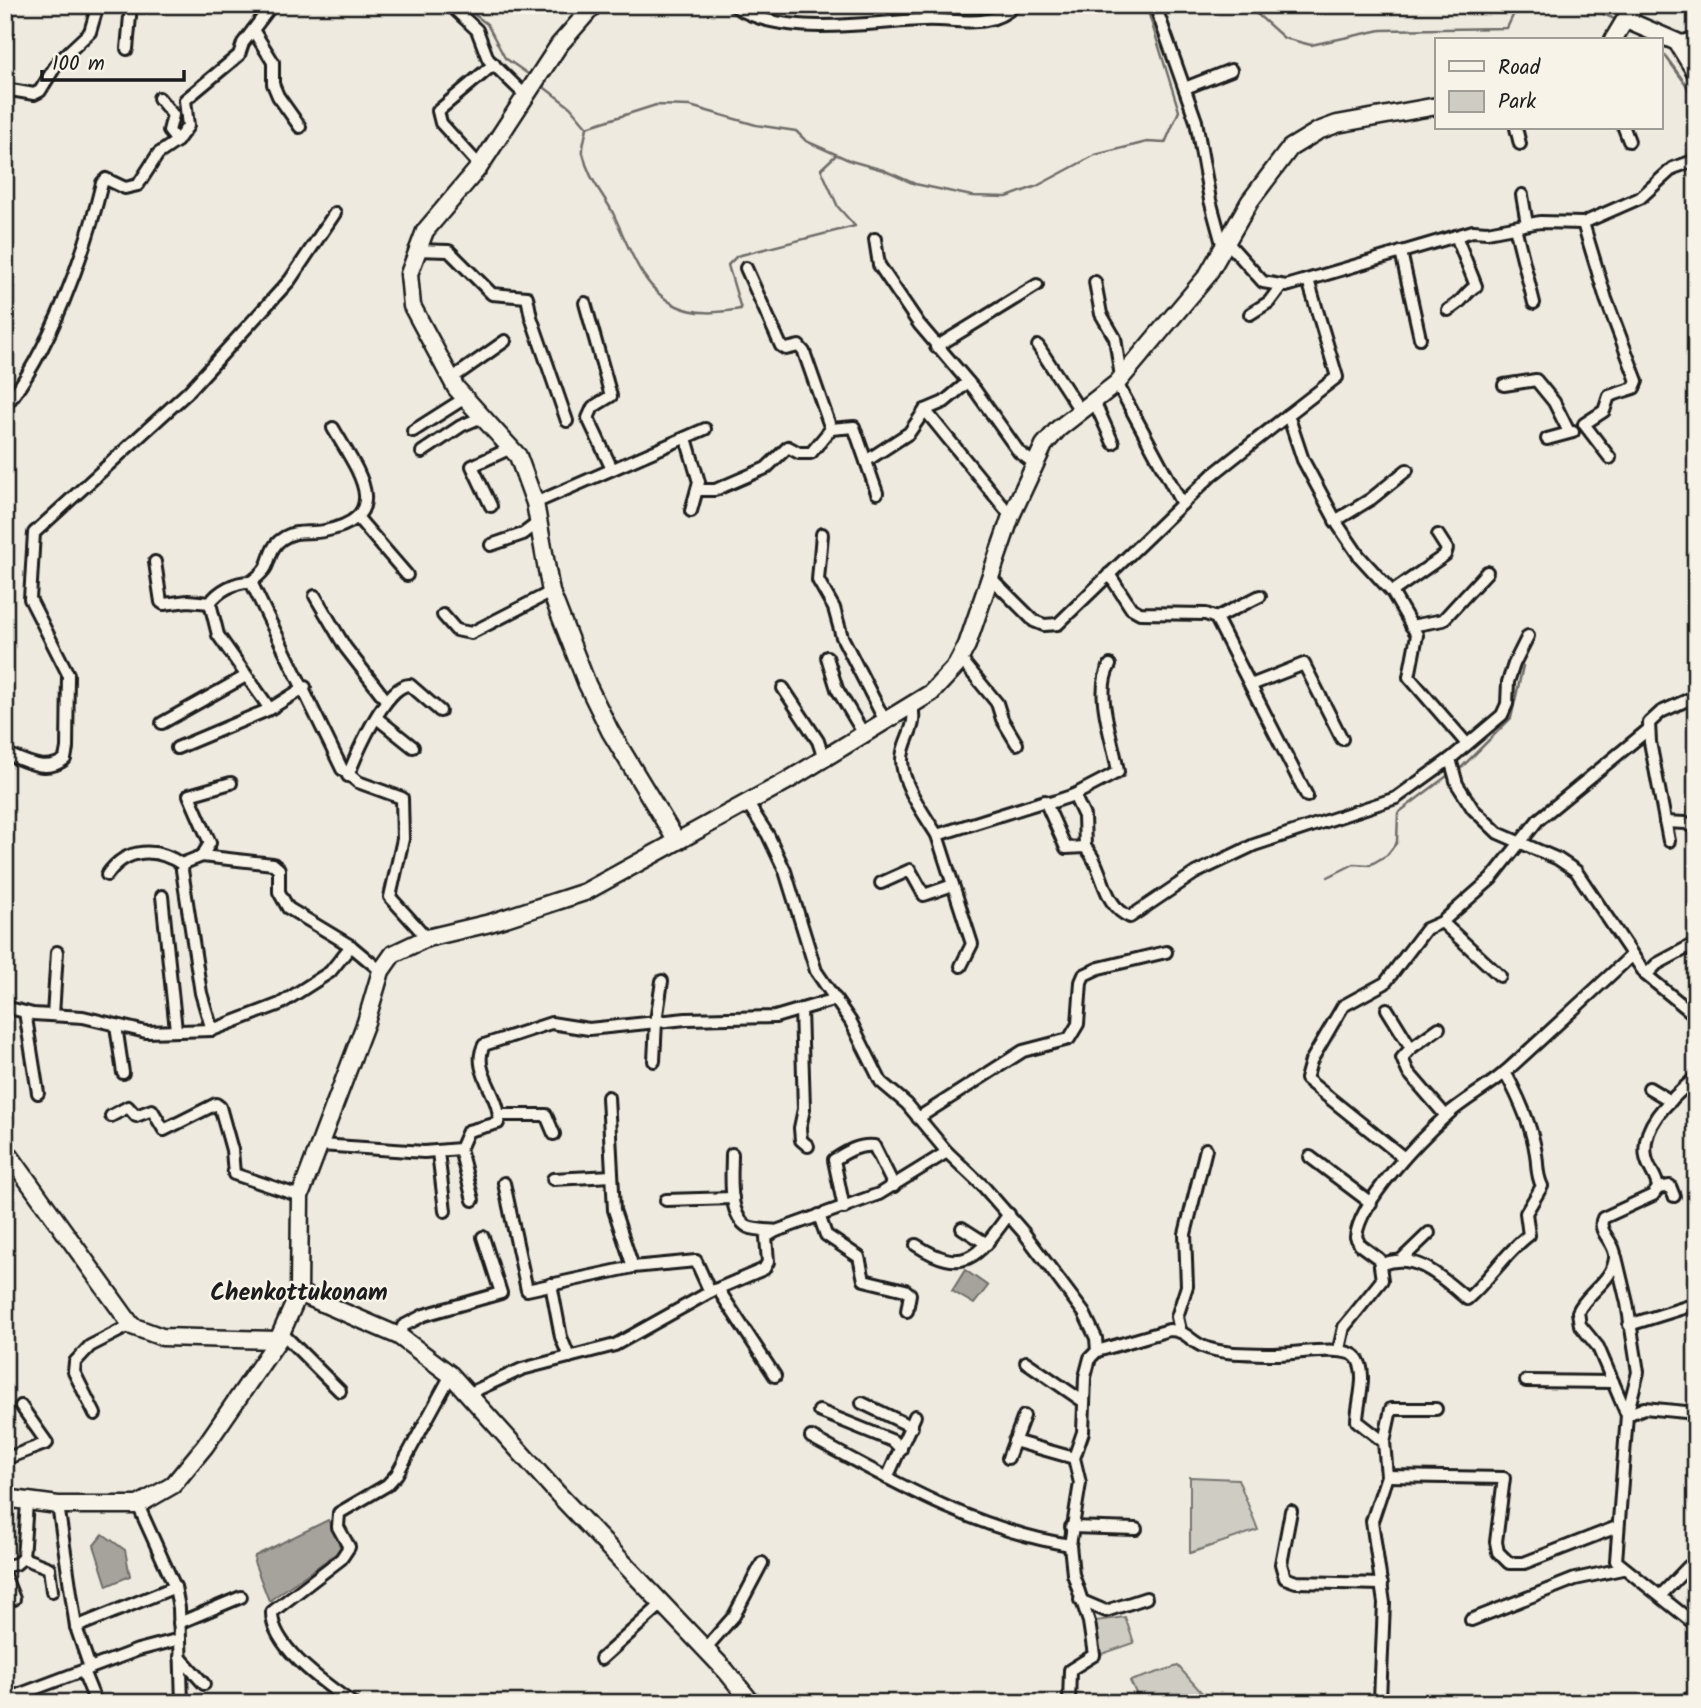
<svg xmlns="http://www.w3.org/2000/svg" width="1701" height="1708" font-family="Kalam,sans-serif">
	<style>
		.green { fill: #cfccc3; stroke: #767470; stroke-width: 2 }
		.water { fill: #a6a39d; stroke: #6f6d69; stroke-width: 2 }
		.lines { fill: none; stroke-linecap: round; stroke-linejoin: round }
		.stream { stroke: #6f6d69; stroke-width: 2.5 }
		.street-casing { stroke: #1c1c1c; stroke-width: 16 }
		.secondary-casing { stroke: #1c1c1c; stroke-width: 21 }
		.street { stroke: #f7f3e8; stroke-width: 10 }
		.secondary { stroke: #f7f3e8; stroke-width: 16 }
		.labels { text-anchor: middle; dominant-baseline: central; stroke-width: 5; stroke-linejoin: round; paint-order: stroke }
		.quarter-label { font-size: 24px; font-weight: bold; fill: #1c1c1c; stroke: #f7f3e8 }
	</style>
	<rect width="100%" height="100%" fill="#eeeae0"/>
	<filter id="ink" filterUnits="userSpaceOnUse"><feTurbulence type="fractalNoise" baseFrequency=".0143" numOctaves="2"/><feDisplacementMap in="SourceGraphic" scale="14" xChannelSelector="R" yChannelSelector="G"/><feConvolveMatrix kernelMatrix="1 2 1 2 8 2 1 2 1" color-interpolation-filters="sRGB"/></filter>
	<g filter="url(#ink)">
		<g class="green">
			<polygon points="1190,1477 1238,1479 1258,1530 1190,1553"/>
			<polygon points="1125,1617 1134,1643 1099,1655 1095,1621"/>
			<polygon points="1178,1666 1211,1703 1141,1703 1130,1681"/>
		</g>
		<g class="water">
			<polygon points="965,1270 988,1286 974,1304 952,1291"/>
			<polygon points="328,1520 344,1548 269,1601 254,1562 255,1556"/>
			<polygon points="103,1534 125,1550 130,1576 107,1586 94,1545"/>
		</g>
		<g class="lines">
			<g class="stream">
				<polyline points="462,5 487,24 505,58 531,76"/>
				<polyline points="1247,5 1284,38 1311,45 1381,30 1507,28 1518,5"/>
				<polyline points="1572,5 1590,8 1619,21"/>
				<polyline points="1636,33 1647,40"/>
				<polyline points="1661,50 1685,83 1696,105"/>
				<polyline points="541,85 570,107 587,127 656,105 690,106 756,125 796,131 806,141 851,161 883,170 915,184 972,196 1007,197 1037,186 1095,155 1147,142 1165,143 1179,111 1146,5"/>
				<path d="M587,127C586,135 582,146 583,153C588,178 601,191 612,211C628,244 641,289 677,306C698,316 719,312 741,309L728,265L737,256L855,226L838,207L821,169L836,155"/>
				<polyline points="1461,768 1511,718 1523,666"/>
				<polyline points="1328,877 1354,864 1370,865 1387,855 1397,842 1398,813 1447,776"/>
			</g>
			<g class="street-casing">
				<g id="street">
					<polyline points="450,5 477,30 488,59 527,97"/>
					<path d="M733,5C780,39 869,22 923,20C956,18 989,31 1015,5"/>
					<polyline points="1155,5 1196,121 1210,200 1224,251"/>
					<polyline points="1256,5 1257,7"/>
					<polyline points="253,30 273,62 273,84 278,96 300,127"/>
					<polyline points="1677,42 1696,38"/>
					<polyline points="127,49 131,5"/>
					<polyline points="1185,88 1231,70"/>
					<polyline points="5,89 34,94 40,91 58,62 90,32 98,5"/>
					<polyline points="159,98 173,115 169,131 177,141"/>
					<polyline points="1516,128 1520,144"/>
					<polyline points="1624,128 1629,141"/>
					<polyline points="480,166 441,123 438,111 494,64"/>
					<polyline points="1522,195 1527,224"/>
					<polyline points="1583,223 1606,299 1637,381 1634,388 1609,396 1604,411 1584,424 1610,458"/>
					<polyline points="1515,227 1534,303"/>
					<polyline points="875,239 879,265 919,324 975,390 1019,452 1035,464"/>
					<polyline points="1228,243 1263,282 1286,286 1473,231 1487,232 1540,222 1583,223 1640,198 1673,168 1696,160"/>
					<polyline points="415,250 449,251 492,294 527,297 531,317 567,421"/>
					<polyline points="1401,252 1420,338"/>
					<polyline points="746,268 781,346 786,349 799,346 804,352 831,429 854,427 877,493"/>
					<polyline points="1095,282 1101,314 1115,338 1121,377"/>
					<polyline points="585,303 611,396 593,407 588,418 612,469"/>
					<path d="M1448,310C1465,301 1464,293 1476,286L1456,236"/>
					<polyline points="1250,314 1269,302 1281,286"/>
					<polyline points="1038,346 1081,412"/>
					<polyline points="936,347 1037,285"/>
					<polyline points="451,379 505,341"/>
					<polyline points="1117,383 1182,504"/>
					<polyline points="1504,385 1536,380 1554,402 1569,432"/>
					<polyline points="1094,401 1113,443"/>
					<path d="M5,406C49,354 86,250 102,183L106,179L125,188L138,185L158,154L177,141L188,126L185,100L239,55L243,43L272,5"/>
					<polyline points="925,410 1011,516"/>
					<polyline points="1288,415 1337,377 1308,280"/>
					<polyline points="413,431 465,398"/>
					<polyline points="686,438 699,482 691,511"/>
					<polyline points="1547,439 1573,432"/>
					<polyline points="422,452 461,426 482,417"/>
					<polyline points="866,461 909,433 925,410 944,402 968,382"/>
					<polyline points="699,490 715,490 766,468 788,447 799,453 811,453 831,429"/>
					<polyline points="535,503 705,429"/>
					<polyline points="491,506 472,466 511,448"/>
					<polyline points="357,517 407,575"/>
					<polyline points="1335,521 1371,499 1407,470"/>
					<polyline points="822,534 818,580 834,608 842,637 886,723"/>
					<polyline points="491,545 523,534 539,522"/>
					<polyline points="155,562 161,602 164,604 188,601 210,603"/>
					<polyline points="1109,574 1131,608 1140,613 1206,614 1216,618 1307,796"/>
					<polyline points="989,576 1034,621 1044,625 1058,624 1212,475 1288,415 1303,460 1338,525 1359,556 1392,592 1417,635 1409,677 1467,744"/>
					<polyline points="251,582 342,769 358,782 402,798 403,839 390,897 427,938"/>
					<polyline points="1392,592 1445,555 1447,549 1438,535"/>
					<polyline points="315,596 345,647 386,700"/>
					<polyline points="443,615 456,630 471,633 551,592"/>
					<polyline points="1216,618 1260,596"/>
					<polyline points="1411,626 1443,620 1487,572"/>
					<polyline points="1528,636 1514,664 1508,682 1507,704 1502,715 1450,759 1457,784 1473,809 1498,833 1558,859 1576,871 1646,975 1696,1016"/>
					<polyline points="827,657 837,689 865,736"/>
					<polyline points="960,658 997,703 1002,719 1017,744"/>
					<polyline points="1251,685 1304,664 1342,739"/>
					<polyline points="783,688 818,741 824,759"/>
					<path d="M912,707C918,729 902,739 902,760C902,785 924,814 937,835L1045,801L1066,848L1085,847C1105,868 1101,905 1130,917L1195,873L1254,845L1396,798L1450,759"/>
					<path d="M270,709L218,635L210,603C218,591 236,581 251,582C256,578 263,573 266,567C271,556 271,546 282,539C296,529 308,534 324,531C397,517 355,467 333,428"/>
					<polyline points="378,719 413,747"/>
					<polyline points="162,723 246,676"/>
					<polyline points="177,748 270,709 305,687"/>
					<path d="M5,753C25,761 46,774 65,759L67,748L68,674L30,599L34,533L188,392L290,280L335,213"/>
					<path d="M348,776C356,755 386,684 410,685L440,711"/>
					<polyline points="1074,795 1084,816 1085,847"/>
					<polyline points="746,801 768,835 785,871 816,971 851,1022 881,1082 907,1104 947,1152 983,1186 1024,1233 1084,1313 1096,1338 1097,1351"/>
					<path d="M1047,804L1074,795L1118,772C1114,742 1093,692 1110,665"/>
					<polyline points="1665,822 1686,823 1696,829"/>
					<polyline points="937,835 972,944 961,966"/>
					<polyline points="1669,841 1650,742 1649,723 1661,712 1696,696"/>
					<polyline points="202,856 273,864 279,869 279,892 288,908 351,946 381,971"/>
					<path d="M107,875C126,847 157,847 183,865"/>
					<polyline points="881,883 910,870 924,895 953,885"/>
					<polyline points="162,896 176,1030"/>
					<polyline points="1442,922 1500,976"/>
					<polyline points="1646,975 1657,964 1696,943"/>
					<polyline points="5,1007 33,1014 83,1017 146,1032 212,1030 280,1004 330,972 351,946"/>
					<polyline points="801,1009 804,1109 800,1128 801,1140 808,1146"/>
					<polyline points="1387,1009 1411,1048"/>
					<polyline points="25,1012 38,1093"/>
					<polyline points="53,1015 57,952"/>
					<polyline points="116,1026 123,1073"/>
					<polyline points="1439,1028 1411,1048 1402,1058 1408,1072 1446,1116"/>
					<polyline points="212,1030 201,993 182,870 184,863 202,856 210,843 189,795 231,783"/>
					<polyline points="654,1061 656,1021 662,981"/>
					<path d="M1696,1077C1673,1098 1640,1123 1646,1157C1648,1169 1657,1176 1658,1188L1653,1195L1603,1218C1596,1232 1617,1243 1615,1258C1613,1281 1586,1293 1578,1312L1580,1325L1598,1347L1627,1415L1616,1561L1696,1625"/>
					<polyline points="1649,1088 1671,1101"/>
					<polyline points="608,1097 614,1210 633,1267 696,1261 710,1292"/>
					<polyline points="500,1115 546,1115 554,1134"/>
					<polyline points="111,1116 128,1107 136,1116 152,1110 164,1130 216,1104 220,1107 232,1150 234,1174 300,1196"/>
					<polyline points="918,1118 1023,1051 1069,1039 1078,1024 1081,982 1084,975 1099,968 1166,952"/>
					<path d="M320,1145L424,1152L460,1149L468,1131L498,1123C504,1099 470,1071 484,1045L551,1023L589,1029L686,1019L775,1017L836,999"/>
					<polyline points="460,1149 473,1200"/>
					<polyline points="438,1152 445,1211"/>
					<path d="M732,1154C732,1174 727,1215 748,1227C756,1230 767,1230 776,1231"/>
					<polyline points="1310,1157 1371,1203"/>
					<polyline points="1404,1158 1306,1079 1311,1061 1343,1006 1385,983 1426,929 1442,922 1491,879 1538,820 1649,729"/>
					<polyline points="553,1179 612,1176"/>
					<polyline points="504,1183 527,1290 633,1267"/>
					<polyline points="1658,1188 1670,1186 1674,1196"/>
					<polyline points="666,1200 733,1198"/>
					<path d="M844,1208L834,1160C846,1152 859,1144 874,1146L894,1186"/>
					<polyline points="819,1215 826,1235 859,1257 864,1280 905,1290 910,1294 907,1311"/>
					<polyline points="962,1228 987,1244"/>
					<path d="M916,1245C966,1277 979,1255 1009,1214"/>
					<polyline points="1616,1257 1627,1303 1638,1372 1627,1415"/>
					<polyline points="1402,1259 1429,1233"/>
					<path d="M1382,1264C1416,1251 1442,1278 1467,1299C1490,1279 1505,1253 1529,1235L1526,1213L1542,1186C1536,1174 1538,1166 1536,1154C1532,1126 1518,1096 1505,1072"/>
					<polyline points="551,1284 561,1337 569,1357"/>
					<polyline points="718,1289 775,1376"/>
					<polyline points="1629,1325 1696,1304"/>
					<polyline points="1180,1330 1177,1317 1187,1286 1185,1234 1206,1149"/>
					<polyline points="281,1332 340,1391"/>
					<polyline points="399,1336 403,1326 424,1315 501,1293 483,1237"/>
					<path d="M1339,1349L1344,1327L1382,1280L1379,1259L1360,1245L1356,1237C1359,1202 1420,1139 1447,1115C1464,1100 1485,1089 1503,1074C1546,1035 1589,995 1632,955"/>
					<polyline points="1026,1362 1084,1402"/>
					<polyline points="1526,1381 1613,1382"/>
					<polyline points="470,1393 522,1369 615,1345 710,1292 764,1269 768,1262 766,1237 776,1231 879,1194 947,1152"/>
					<polyline points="862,1403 912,1427"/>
					<polyline points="819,1411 893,1441 901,1449"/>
					<polyline points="95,1414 74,1372 75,1362 90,1346 131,1325"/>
					<polyline points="1627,1415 1644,1408 1696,1413"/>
					<path d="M811,1437C894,1482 976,1530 1070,1545"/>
					<polyline points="1014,1441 1074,1458"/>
					<polyline points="1384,1442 1391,1409 1436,1409"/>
					<polyline points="1008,1458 1024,1416"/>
					<polyline points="5,1459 47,1443 21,1406"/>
					<polyline points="1387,1476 1504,1478 1496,1542 1498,1552 1509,1563 1524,1563 1617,1527"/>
					<polyline points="887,1478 915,1416"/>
					<polyline points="58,1505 76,1627 90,1668"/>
					<polyline points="138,1505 175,1587 179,1608 182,1703"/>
					<polyline points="1291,1511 1281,1564 1285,1578 1296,1582 1382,1584"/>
					<polyline points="1071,1527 1136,1529"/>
					<polyline points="23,1558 49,1568 52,1591"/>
					<polyline points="5,1566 16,1564 23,1558 27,1503"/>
					<polyline points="5,1577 14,1599"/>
					<polyline points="1661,1595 1689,1566"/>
					<polyline points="1080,1600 1106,1611 1146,1598"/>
					<polyline points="1471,1620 1575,1579 1622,1569"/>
					<polyline points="179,1623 241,1597"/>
					<polyline points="76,1627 175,1587"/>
					<polyline points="705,1649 734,1616 762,1563"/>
					<polyline points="180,1657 204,1684"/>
					<polyline points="601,1659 662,1604"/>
					<polyline points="83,1671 96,1703"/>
					<polyline points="5,1684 10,1698"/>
					<polyline points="5,1703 10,1698 138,1650 180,1639"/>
					<path d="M352,1703C326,1684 271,1647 272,1612L341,1559L349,1547L338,1527L339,1513L387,1485L397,1474L451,1375"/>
					<path d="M1069,1703L1070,1670L1094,1655L1089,1622L1073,1574L1070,1545L1080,1483L1074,1458L1083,1432L1085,1377L1090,1358L1097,1351L1169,1330C1185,1330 1189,1340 1202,1346C1223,1355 1250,1353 1272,1354C1292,1355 1344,1344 1356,1357C1369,1372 1357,1403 1357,1421L1384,1442L1387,1476L1372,1521L1384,1603L1380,1700L1407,1703"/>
					<polyline points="1679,1703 1696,1696"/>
				</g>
			</g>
			<g class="secondary-casing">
				<g id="secondary">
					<polyline points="594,5 559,45 480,166 425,231 409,274 412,306 456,388 518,456 535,503 551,592 587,684 610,731 676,840"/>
					<polyline points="1626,20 1677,42 1696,73"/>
					<polyline points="1613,40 1634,5"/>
					<polyline points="5,1149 132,1326 162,1337 278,1340"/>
					<polyline points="299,1293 399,1336 451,1375 558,1494 726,1671 752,1703"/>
					<polyline points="5,1498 58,1505 138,1505 173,1485 205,1446 278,1340 299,1293 300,1196 366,1022 381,971 393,954 427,938 490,923 585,892 787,781 931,693 956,666 967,645 1011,516 1044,445 1058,429 1117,383 1207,276 1250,201 1290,148 1318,131 1337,124 1437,106"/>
				</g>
			</g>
			<use href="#street" class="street"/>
			<use href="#secondary" class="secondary"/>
		</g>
	</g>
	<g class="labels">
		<g class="quarter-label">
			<text x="299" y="1293">Chenkottukonam</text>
		</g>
	</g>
	<rect width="1701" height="1708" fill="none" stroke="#f7f3e8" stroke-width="28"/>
	<rect x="14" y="14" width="1673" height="1680" fill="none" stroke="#1c1c1c" stroke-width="2.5" filter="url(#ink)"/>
	<rect x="1435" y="38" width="228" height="91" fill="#f7f3e8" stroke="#9f9d96" stroke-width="2"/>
	<rect x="1449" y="61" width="35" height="10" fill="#f7f3e8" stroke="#9f9d96" stroke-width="2"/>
	<text x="1498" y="74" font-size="21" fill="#1c1c1c">Road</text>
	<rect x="1449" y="91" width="35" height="21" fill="#cfccc3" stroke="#9f9d96" stroke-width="2"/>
	<text x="1498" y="108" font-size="21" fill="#1c1c1c">Park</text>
	<path d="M42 70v10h142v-10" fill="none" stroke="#1c1c1c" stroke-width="3.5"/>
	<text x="52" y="70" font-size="21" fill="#1c1c1c" stroke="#f7f3e8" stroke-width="5" paint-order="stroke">100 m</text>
</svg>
